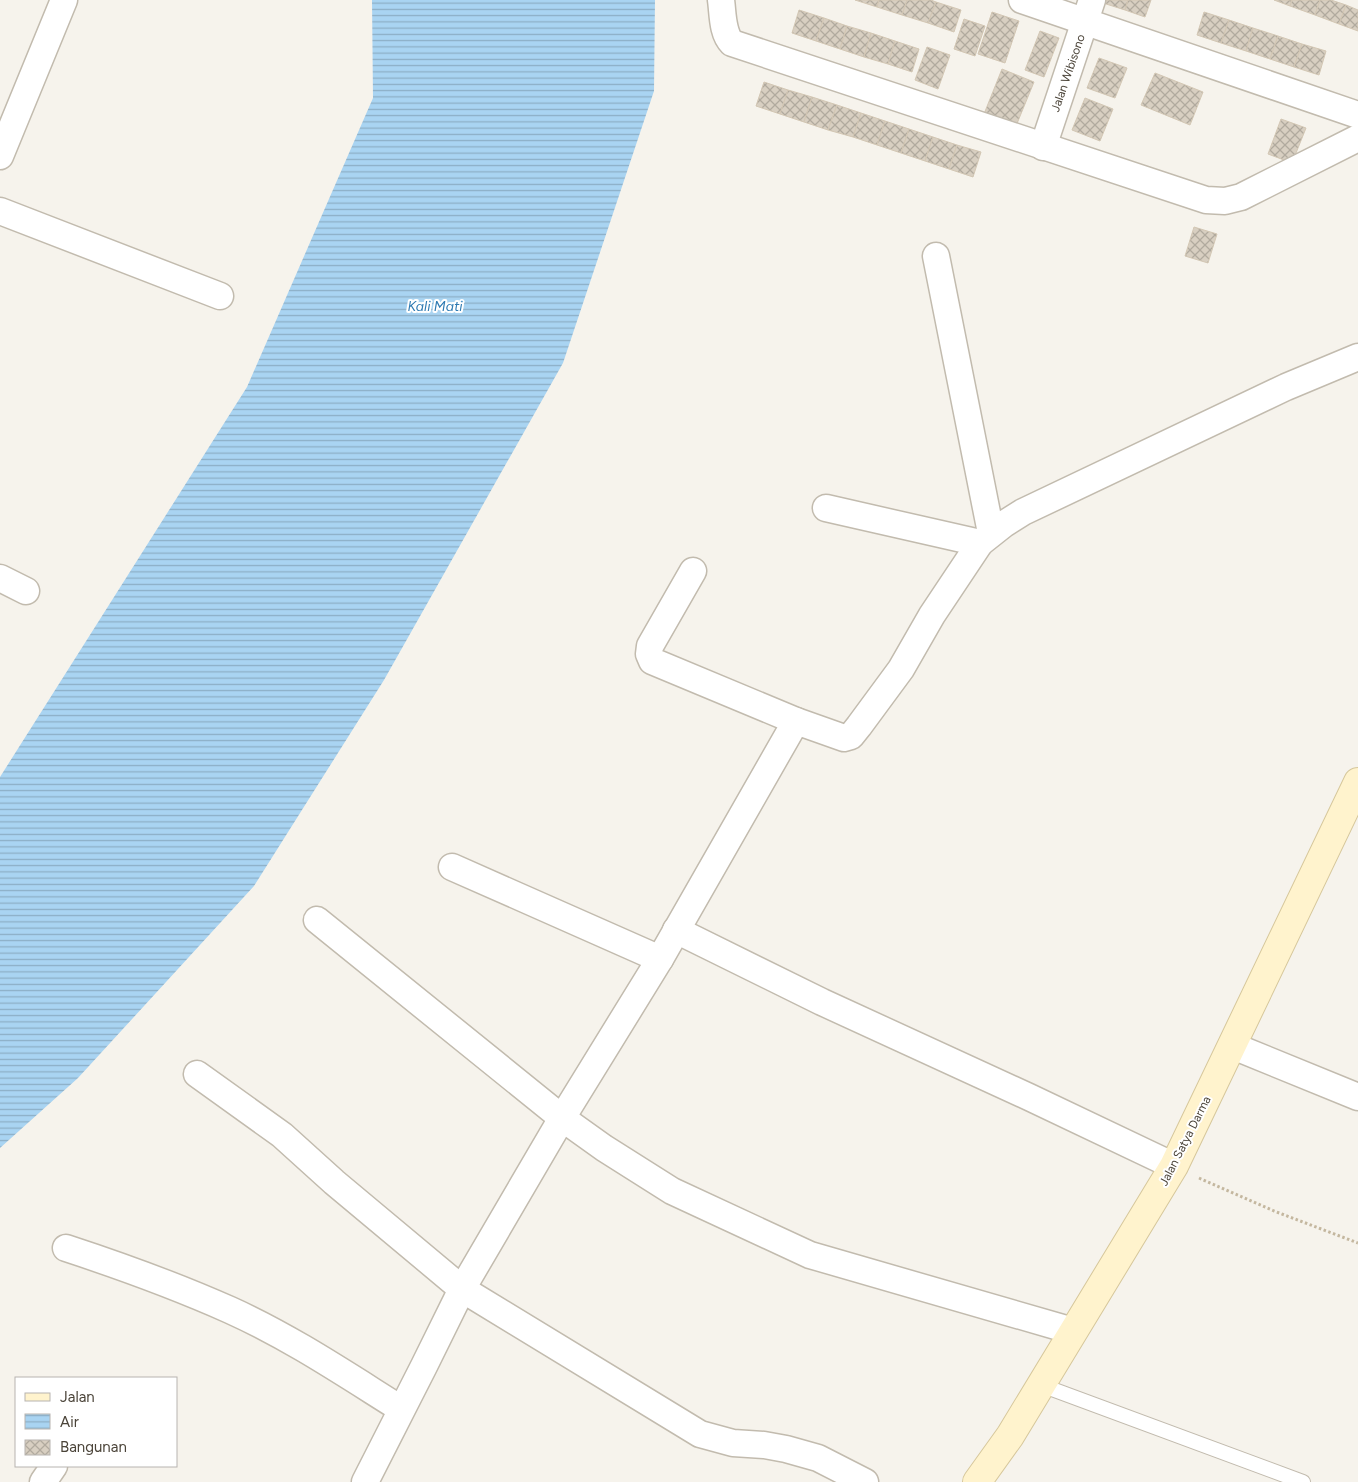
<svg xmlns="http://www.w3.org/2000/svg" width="1358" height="1482" font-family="Figtree,sans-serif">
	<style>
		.water { fill: url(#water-rules) }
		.building { fill: url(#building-cross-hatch); stroke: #d3c7b4 }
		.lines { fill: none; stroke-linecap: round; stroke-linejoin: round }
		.service-casing { stroke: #c2bbae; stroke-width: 16 }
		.minor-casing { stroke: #c2bbae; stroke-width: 29 }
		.secondary-casing { stroke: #d6c79b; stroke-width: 30 }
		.path { stroke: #c4b79f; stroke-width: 3; stroke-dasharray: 2.5 2.5; stroke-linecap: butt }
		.service { stroke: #fff; stroke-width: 14 }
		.minor { stroke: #fff; stroke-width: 26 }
		.secondary { stroke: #fff3cd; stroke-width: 28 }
		.labels { text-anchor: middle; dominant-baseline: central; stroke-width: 4; stroke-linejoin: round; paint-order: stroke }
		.street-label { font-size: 12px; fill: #4b4439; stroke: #fff }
		.water-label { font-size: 14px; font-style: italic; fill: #2e7ab2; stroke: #fff }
	</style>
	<defs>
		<pattern id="water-rules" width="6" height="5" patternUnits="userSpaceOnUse" patternTransform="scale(1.25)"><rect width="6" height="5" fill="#a9d4f2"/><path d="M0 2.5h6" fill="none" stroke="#8caec5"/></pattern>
		<pattern id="building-cross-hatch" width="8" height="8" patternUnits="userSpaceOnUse" patternTransform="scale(1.25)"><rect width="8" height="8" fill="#d8cfc1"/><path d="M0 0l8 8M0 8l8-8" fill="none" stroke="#b1aa9e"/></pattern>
	</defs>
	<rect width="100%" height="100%" fill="#f6f3ec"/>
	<polygon class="water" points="372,0 655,0 654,91 563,363 384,680 254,886 78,1078 0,1148 0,777 247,387 373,98"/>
	<g class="building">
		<polygon points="855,0 879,0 877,7"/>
		<polygon points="879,0 907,0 902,15 877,7"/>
		<polygon points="907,0 931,0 936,2 928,23 902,15"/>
		<polygon points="1104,0 1128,0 1125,10 1103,3"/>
		<polygon points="1128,0 1151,0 1145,17 1125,10"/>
		<polygon points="1274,0 1292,0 1290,6"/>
		<polygon points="1292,0 1320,0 1315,15 1290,6"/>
		<polygon points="1320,0 1331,0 1346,5 1339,24 1315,15"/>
		<polygon points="936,2 961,10 954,32 928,23"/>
		<polygon points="1346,5 1358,10 1358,31 1339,24"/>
		<polygon points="799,10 824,18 816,41 792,33"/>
		<polygon points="992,12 1019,21 1005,63 978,54"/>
		<polygon points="1204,12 1229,20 1221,43 1197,35"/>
		<polygon points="824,18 847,26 840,49 816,41"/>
		<polygon points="964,19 985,26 975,56 954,49"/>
		<polygon points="1229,20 1253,28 1246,51 1221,43"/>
		<polygon points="847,26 871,33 864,57 840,49"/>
		<polygon points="1253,28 1278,36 1270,59 1246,51"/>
		<polygon points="1040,31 1059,38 1044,77 1025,70"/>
		<polygon points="871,33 895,41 888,64 864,57"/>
		<polygon points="1278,36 1302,44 1294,67 1270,59"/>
		<polygon points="895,41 919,49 912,72 888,64"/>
		<polygon points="1302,44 1326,51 1319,75 1294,67"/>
		<polygon points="927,47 950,55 938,89 915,80"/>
		<polygon points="1099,58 1127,68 1115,98 1087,88"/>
		<polygon points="1002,69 1034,82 1016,126 984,114"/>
		<polygon points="1155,73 1203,92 1190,125 1141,105"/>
		<polygon points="764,82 788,90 780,114 756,106"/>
		<polygon points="788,90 812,97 804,122 780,114"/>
		<polygon points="812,97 837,105 828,130 804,122"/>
		<polygon points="1085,98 1113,109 1100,141 1072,130"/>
		<polygon points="837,105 861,113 853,137 828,130"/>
		<polygon points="861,113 885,121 877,145 853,137"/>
		<polygon points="1281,119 1306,128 1292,163 1268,154"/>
		<polygon points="885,121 909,129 901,153 877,145"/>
		<polygon points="909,129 933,137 925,161 901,153"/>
		<polygon points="933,137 957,145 949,169 925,161"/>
		<polygon points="957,145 981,152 973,177 949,169"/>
		<polygon points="1194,227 1217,234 1208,263 1185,256"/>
	</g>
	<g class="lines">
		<g class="service-casing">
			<polyline id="service" points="1041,1385 1303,1482"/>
		</g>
		<g class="minor-casing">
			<g id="minor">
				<path d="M721,0C723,14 722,33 732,43L1206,200L1225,201L1241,197L1358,138"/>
				<polyline points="1022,0 1358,115"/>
				<polyline points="1043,147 1092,0"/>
				<polyline points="0,156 64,0"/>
				<polyline points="0,211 220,296"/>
				<polyline points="936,256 991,533"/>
				<polyline points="826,508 980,543"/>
				<polyline points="693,571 650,646 649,654 652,661 796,721"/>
				<polyline points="0,578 26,591"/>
				<polyline points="452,867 660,959"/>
				<polyline points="317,920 562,1118 604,1148 672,1191 810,1255 1073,1331"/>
				<polyline points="676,930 822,1002 1029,1097 1174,1166"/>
				<polyline points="1233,1046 1358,1097"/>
				<polyline points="197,1074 282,1135 334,1182 462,1289 700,1434 733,1443 764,1445 786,1449 818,1458 865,1482"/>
				<path d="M66,1248C121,1266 176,1286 230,1310C290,1337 345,1374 401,1409"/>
				<polyline points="43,1482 54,1466"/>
				<polyline points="365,1482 424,1366 462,1289 562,1118 660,959 796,721 844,738 851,736 859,726 901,669 932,615 980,543 1004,524 1023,512 1286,387 1358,357"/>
			</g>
		</g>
		<g class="secondary-casing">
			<polyline id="secondary" points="977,1482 1010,1436 1174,1166 1358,782"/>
		</g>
		<polyline class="path" points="1199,1178 1274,1211 1358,1243"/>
		<use href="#service" class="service"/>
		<use href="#minor" class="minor"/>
		<use href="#secondary" class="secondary"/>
	</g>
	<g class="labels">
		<g class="street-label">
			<text transform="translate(1068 73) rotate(-71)">Jalan Wibisono</text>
			<text transform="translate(1185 1141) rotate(-63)">Jalan Satya Darma</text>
		</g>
		<g class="water-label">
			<text x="435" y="306">Kali Mati</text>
		</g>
	</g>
	<rect x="15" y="1377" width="162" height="90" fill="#ffffff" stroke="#b7b4b0"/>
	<rect x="25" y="1393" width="25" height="8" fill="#fff3cd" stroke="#b7b4b0"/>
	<text x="60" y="1402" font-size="15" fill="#4b4439">Jalan</text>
	<rect x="25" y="1414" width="25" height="15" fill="url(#water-rules)" stroke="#b7b4b0"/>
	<text x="60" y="1427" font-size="15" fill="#4b4439">Air</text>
	<rect x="25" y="1440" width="25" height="15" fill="url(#building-cross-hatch)" stroke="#b7b4b0"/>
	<text x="60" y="1452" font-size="15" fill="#4b4439">Bangunan</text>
</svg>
